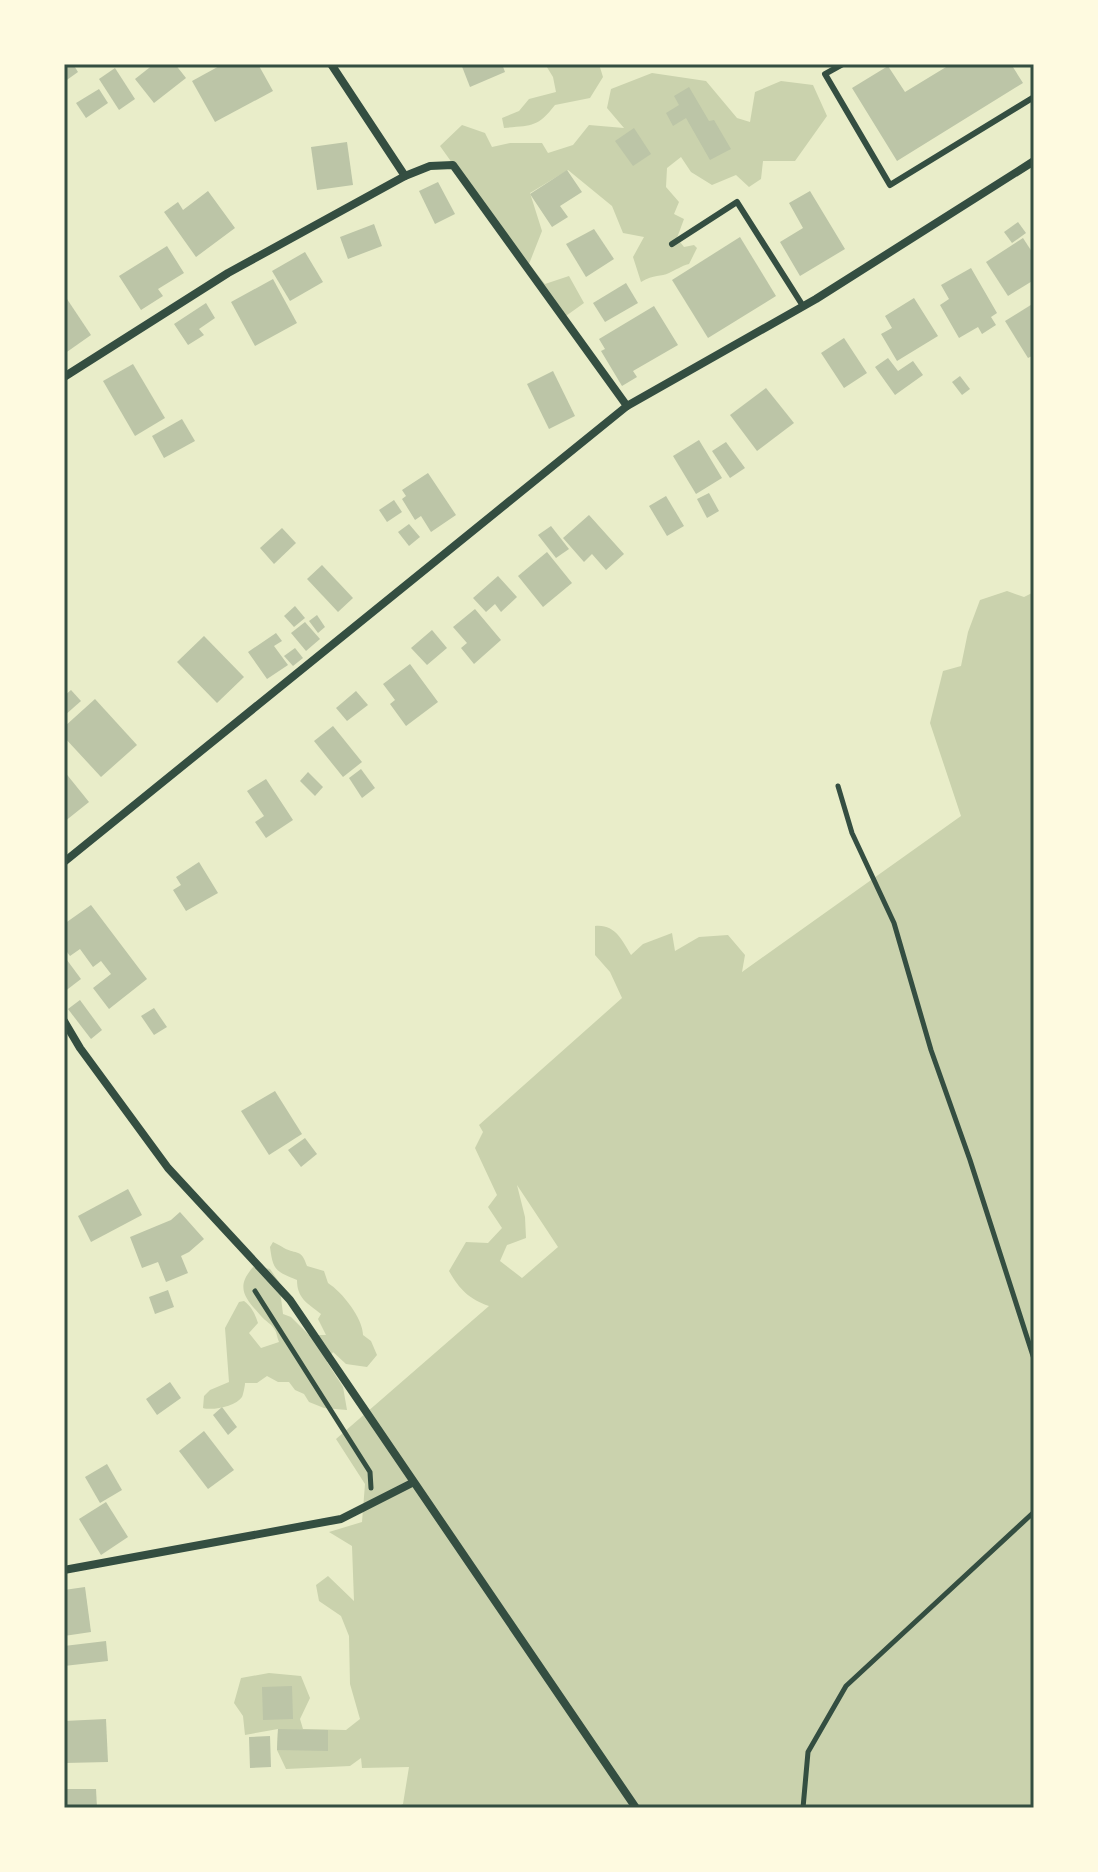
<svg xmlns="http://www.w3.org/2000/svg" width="1098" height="1872" font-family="Spectral,serif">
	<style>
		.green { fill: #cad2ad; fill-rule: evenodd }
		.building { fill: #bcc5a7 }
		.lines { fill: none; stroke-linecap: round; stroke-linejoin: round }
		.path { stroke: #344e41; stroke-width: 5 }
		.service { stroke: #344e41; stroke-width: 6 }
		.minor { stroke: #344e41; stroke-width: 8 }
		.neatline { fill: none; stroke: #344e41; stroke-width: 3 }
	</style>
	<rect width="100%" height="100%" fill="#e9edc9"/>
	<g class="green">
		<path d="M545,64H599L603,77L590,98L555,105C537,128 532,125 504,128L502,118L519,111L529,99L556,92L553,77Z"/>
		<path d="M652,73L706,81L737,118L750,122L755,92L781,81L813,85L827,116L795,161H763L761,179L749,187L736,175L712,185L691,172L681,157L667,168L666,187L679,202L674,214L684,219L677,238L684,247L694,245L697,248L689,264C681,266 676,270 669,273C661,277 654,274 641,282L633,257L644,237L623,233L612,206L568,170L530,193L542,231L529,264L545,284L569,276L584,303L563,318L440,146L462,125L485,133L492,147L510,143H542L548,153L573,145L589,125L624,128L607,108L611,89Z"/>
		<path d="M1007,591L1024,597L1034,592V1808H396L403,1804L409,1767L362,1768L361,1758L350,1766L286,1769L277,1750L278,1729L245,1735L243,1716L234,1703L241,1678L269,1673L301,1676L310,1698L300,1719L303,1729L346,1730L360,1719L350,1684L349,1636L341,1616L319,1601L316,1585L328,1576L354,1601L352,1546L329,1532L362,1522L365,1484L336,1439L489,1306C469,1299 460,1290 449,1271L466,1242L488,1243L502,1228L488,1207L497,1195L475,1148L483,1132L479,1125L622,998L610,972L595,955V926C615,924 622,940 631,955L643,944L672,933L675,951L699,937L728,935L745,955L742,972L961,816L930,723L943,671L961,666L968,632L980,600ZM517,1185L558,1247L522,1278L500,1261L507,1245L526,1238L525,1217Z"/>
		<path d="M273,1242C277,1244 281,1246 284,1248C297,1255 301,1248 307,1266L324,1271L328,1283C342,1292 363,1318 363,1335L371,1341L377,1355L367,1367L346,1364L333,1352L327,1362L343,1387L347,1410L324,1408L309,1402L304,1394L295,1390L289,1382H278L267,1376L257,1383H245C245,1386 243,1395 242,1397C236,1406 213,1411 203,1408L204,1396L210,1390L229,1382L225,1328L239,1302L244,1301C252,1307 255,1314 258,1323L249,1333L261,1348L279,1342C277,1338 277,1333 275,1330C272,1324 265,1321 261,1316C244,1297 235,1287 254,1266L270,1269L279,1282L283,1314L291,1317L309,1335H326L318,1319L321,1314C307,1303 297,1298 297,1280C275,1271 273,1270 270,1247Z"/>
	</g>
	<g class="building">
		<polygon points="64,64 73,64 78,72 64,82"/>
		<polygon points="154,64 175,64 186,78 154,103 135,79"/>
		<polygon points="223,64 258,64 273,91 215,122 192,81"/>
		<polygon points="461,64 502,64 505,72 470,87"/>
		<polygon points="951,64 1011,64 1023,83 897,161 852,88 888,66 905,92"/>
		<polygon points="115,68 135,99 119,110 99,79"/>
		<polygon points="689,87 709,121 714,120 731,149 710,160 686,118 673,126 666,113 679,105 674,96"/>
		<polygon points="99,89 108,103 86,118 76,103"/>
		<polygon points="634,128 651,154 633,166 615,141"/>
		<polygon points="347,142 353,185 317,190 311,147"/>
		<polygon points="567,170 582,192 560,206 568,217 552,227 530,194"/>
		<polygon points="438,182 455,214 435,224 419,191"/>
		<polygon points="208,191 235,228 196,257 164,212 178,202 183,210"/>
		<polygon points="810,191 845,249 800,276 780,242 803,228 789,203"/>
		<polygon points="1018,222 1026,233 1012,243 1004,232"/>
		<polygon points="374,224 382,246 348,259 340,237"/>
		<polygon points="594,229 614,259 586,277 566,244"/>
		<polygon points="740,237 776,296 708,338 672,280"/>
		<polygon points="1023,238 1034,255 1034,280 1008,296 986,262"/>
		<polygon points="167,246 184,273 158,289 163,296 141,310 119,276"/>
		<polygon points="305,252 323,282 290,301 272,271"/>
		<polygon points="971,268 997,313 991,317 996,325 982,334 978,327 959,338 940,305 949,299 941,285"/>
		<polygon points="273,279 297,323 255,346 231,302"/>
		<polygon points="626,283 638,303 605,322 593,303"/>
		<polygon points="914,298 938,336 897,361 881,334 892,328 885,316"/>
		<polygon points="67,299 91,335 64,354 64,301"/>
		<polygon points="206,303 215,318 199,329 204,335 188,345 174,324"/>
		<polygon points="1034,303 1034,355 1028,358 1005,321"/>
		<polygon points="654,306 678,345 633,371 637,377 622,386 601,351 605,349 599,339"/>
		<polygon points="844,338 867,373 844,388 821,353"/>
		<polygon points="888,358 898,371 913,361 923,375 895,395 875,367"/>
		<polygon points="133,364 165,418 135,436 103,381"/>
		<polygon points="553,371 575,416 549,429 527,384"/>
		<polygon points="960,376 970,389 962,395 952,382"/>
		<polygon points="766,388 794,423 757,451 730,415"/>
		<polygon points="182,419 195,441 164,458 152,436"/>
		<polygon points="699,440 722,478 696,494 673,456"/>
		<polygon points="726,442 745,468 730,478 712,451"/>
		<polygon points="428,473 456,515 431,532 421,516 415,520 402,499 406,496 402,490"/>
		<polygon points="709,493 719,511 707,518 697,499"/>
		<polygon points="666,496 684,526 667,536 649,506"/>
		<polygon points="394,500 402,512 387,522 379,510"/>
		<polygon points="589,515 624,554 606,570 592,554 584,562 563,538"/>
		<polygon points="409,524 420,537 409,546 398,532"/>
		<polygon points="551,526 569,549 556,558 538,535"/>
		<polygon points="282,528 296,543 274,564 260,548"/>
		<polygon points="547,552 572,583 543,607 518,576"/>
		<polygon points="322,565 353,598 338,612 307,579"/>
		<polygon points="498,576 517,597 501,612 495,604 486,612 473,598"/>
		<polygon points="295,606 305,618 294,627 284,616"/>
		<polygon points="475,609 501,640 474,664 461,648 467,643 453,627"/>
		<polygon points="317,615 325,627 318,633 309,621"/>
		<polygon points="305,622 320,639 306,651 291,633"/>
		<polygon points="432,630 447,648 427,665 411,648"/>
		<polygon points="276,633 282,641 274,646 288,665 267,679 248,652"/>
		<polygon points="204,636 244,677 217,703 177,662"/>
		<polygon points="295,648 303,658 293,666 284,656"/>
		<polygon points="410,664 438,702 406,726 390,704 395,700 383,684"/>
		<polygon points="71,690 81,701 64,716 64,696"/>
		<polygon points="356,691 368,705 347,721 336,708"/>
		<polygon points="95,699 137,745 101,777 64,737 64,727"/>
		<polygon points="333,726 362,762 343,777 314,741"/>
		<polygon points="361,769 375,788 362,798 349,778"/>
		<polygon points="64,771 89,802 64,822"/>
		<polygon points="308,772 323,787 315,796 300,781"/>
		<polygon points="266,779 293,820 266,838 255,822 264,816 247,791"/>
		<polygon points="199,862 218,893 186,911 173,890 181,885 176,877"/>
		<polygon points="91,905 147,979 109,1009 93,988 111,974 101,961 93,967 80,949 70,956 64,948 64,941 67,939 64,934 64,924"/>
		<polygon points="64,956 81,979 64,992"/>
		<polygon points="80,1000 102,1030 91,1039 68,1009"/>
		<polygon points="154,1008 167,1027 154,1035 141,1016"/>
		<polygon points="275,1091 302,1134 269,1155 241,1111"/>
		<polygon points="305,1138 317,1154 301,1167 288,1150"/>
		<polygon points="128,1189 142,1215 91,1242 78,1216"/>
		<polygon points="180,1212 204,1239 189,1252 181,1256 188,1273 166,1282 158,1262 142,1268 130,1237 171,1220"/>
		<polygon points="168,1290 174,1307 155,1314 149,1297"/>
		<polygon points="170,1382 181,1398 157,1415 146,1399"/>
		<polygon points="222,1407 237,1427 228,1435 213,1415"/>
		<polygon points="204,1431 234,1470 208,1489 179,1451"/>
		<polygon points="107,1464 122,1490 100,1503 85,1477"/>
		<polygon points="106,1502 128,1537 101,1555 79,1519"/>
		<polygon points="85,1587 91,1632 64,1636 64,1590"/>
		<polygon points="106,1641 108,1661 64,1666 64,1646"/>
		<polygon points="292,1686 293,1719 263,1720 262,1687"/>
		<polygon points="106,1719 108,1762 65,1763 64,1721"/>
		<polygon points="278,1729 328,1730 328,1751 277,1750"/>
		<polygon points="270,1736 271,1767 250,1768 249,1737"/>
		<polygon points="64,1789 96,1789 97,1808 64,1808"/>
	</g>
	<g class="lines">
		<g class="path">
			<polyline points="838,786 852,833 894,923 931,1050 970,1160 1034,1359"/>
			<polyline points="255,1291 370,1472 371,1488"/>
			<polyline points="803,1808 808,1752 846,1686 1034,1512"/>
		</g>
		<g class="service">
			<polyline points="843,64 825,74 890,185 1034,97"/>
			<polyline points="672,244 737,202 803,306"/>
		</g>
		<g class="minor">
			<polyline points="331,64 405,176"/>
			<polyline points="64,377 228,273 405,176 430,166 453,165 627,406"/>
			<polyline points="64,862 627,406 816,299 1034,161"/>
			<polyline points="64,1021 80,1048 168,1168 290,1300 636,1808"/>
			<polyline points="64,1570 341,1519 412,1483"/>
		</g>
	</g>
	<rect width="1098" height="1872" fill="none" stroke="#fefae0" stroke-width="132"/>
	<rect x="66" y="66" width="966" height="1740" class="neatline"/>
</svg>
